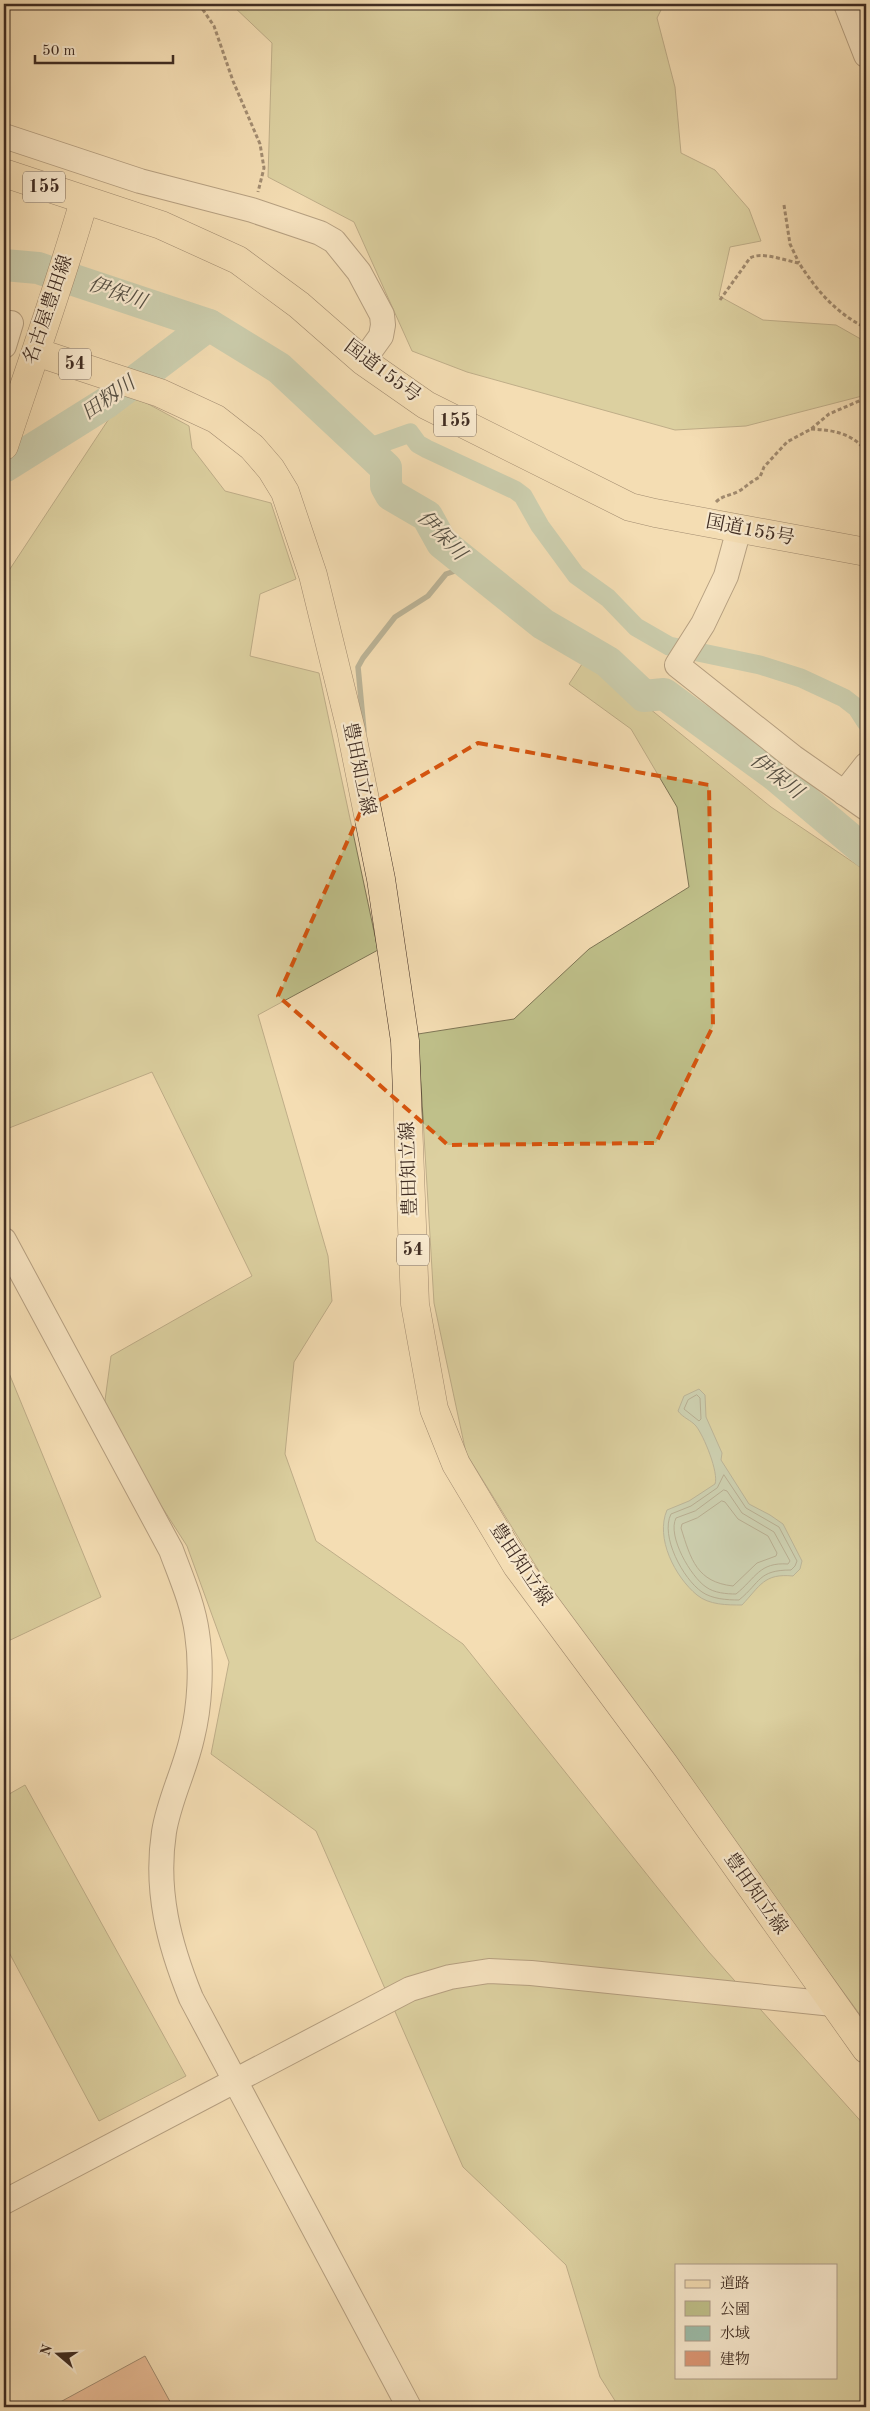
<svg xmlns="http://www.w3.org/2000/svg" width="870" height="2411" font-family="'Old Standard TT','Noto Serif JP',serif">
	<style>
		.green { fill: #bfc08a; stroke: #7f7656; fill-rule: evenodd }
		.water { fill: #9cbca9; stroke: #778273 }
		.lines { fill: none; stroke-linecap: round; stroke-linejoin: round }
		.shore { stroke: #6e7466; stroke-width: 1 }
		.stream { stroke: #778273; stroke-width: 5.5 }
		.canal { stroke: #9cbca9; stroke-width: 19 }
		.river { stroke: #9cbca9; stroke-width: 32 }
		.building { fill: #db9674; stroke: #3f2c22 }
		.minor-casing { stroke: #6c5846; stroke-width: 26 }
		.major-casing { stroke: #3f2c22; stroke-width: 29 }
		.highway-casing { stroke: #3f2c22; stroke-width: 29 }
		.path { stroke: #3f2c22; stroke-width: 3; stroke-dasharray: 4 2.5; stroke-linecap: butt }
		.minor { stroke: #f8e9ce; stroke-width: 24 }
		.major { stroke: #f4ddb3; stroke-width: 28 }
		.highway { stroke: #f4ddb3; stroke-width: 28 }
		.marked { fill: none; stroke: #d7540e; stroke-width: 4; stroke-dasharray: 10 6; stroke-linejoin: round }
		.labels { text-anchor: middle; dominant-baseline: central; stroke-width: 4.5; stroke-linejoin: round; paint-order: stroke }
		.shield { fill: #f8e9ce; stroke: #766556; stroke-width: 1 }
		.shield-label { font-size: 18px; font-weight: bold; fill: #3f2c22 }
		.street-label { font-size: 19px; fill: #3f2c22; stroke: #f8e9ce }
		.water-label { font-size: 20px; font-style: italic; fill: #565044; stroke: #f8e9ce }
	</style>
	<rect width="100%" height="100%" fill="#f4ddb3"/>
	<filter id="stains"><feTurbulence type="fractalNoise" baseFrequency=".004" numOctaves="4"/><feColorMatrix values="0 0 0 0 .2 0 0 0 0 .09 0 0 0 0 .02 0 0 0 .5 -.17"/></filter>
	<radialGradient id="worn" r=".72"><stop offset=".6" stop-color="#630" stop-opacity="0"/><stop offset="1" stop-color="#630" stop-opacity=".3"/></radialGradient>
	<g class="green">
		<polygon points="231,4 664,4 657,18 675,87 681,153 715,170 749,209 761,241 730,247 719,296 763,320 836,325 866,342 866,395 746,426 675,430 467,372 412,351 354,222 268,177 272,43"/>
		<path d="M139,399L189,426L192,448L225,491L271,503L296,579L260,594L250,656L319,673L378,950L258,1015L328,1256L332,1301L294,1362L285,1454L316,1541L463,1644L708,1951L866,2127V2407H619L600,2377L566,2265L463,2167L316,1831L211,1754L229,1662L187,1546L103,1415L111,1356L252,1276L152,1072L4,1130V578L120,402ZM676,2265H836V2377H676Z"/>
		<polygon points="584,661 639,700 771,807 866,871 866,2023 557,1600 466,1453 434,1303 418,1034 514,1019 589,949 689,887 677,807 631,729 569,684"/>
		<polygon points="4,1361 101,1597 4,1643"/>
		<polygon points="25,1785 186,2076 99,2121 4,1943 4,1797"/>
	</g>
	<path class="water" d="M699,1389L705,1395L706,1417L722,1453L721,1460L749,1504L770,1515L783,1524L802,1561L800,1569L793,1576C764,1573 760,1586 742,1605C727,1605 709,1605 697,1595C675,1577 655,1538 667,1510L689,1501L715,1484C719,1473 704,1436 696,1426C691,1420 683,1418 678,1411L684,1396Z"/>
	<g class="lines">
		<g class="shore">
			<polygon points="697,1395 700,1398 701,1419 699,1421 684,1409 688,1400"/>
			<path d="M724,1475L746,1508L779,1527L797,1561L795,1566L791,1570C758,1570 761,1582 739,1600C727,1600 712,1599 702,1592C683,1579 660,1536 671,1514L691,1506L717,1488Z"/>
			<path d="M724,1490L727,1491L742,1513L774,1532L790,1561L788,1564C759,1562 756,1578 736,1594C727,1594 714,1593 706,1587C691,1577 667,1536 676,1518L695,1511Z"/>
			<path d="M722,1501L725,1502L738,1519L768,1536L777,1553L776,1556L757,1563L733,1586C697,1582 691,1560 681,1528L682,1524L697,1518Z"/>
		</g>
		<polyline class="stream" points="364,731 358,667 363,658 395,617 428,596 446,574 470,566"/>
		<polyline class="canal" points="365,449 410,433 418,444 427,449 515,490 523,496 540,526 576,575 608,598 636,627 669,646 760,665 801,678 844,698 857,708 866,722"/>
		<g class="river">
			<polyline points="4,265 38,268 209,325 279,368 386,468 386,486 391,495 427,516 442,543 543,624 608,662 644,696 664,694 776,776 866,852"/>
			<polyline points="4,467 106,403 209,325"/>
		</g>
	</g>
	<polygon class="building" points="145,2356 173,2407 51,2407"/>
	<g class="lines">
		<g class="minor-casing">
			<g id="minor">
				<polyline points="846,4 866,55"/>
				<polyline points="4,136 140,181 252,210 320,233 334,241 359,272 382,315 383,325 381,336 363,361"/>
				<polyline points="4,346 11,323"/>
				<polyline points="739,529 726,576 703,624 677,665 793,757 866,808"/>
				<polyline points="844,793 866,765"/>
				<path d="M4,1240L171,1550C181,1577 193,1604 197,1633C202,1666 200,1706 192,1738C185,1770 169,1800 164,1832C155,1891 169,1944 191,1998L409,2407"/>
				<polyline points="4,2202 410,1989 450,1977 489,1971 531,1973 833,2004"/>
			</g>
		</g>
		<g class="major-casing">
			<g id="major">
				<polyline points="36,352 160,393 216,419 252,447 271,469 285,492 313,575 351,730 381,879 405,1041 415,1304 434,1409 456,1464 517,1566 664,1764 866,2049"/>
				<path d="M4,446C31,364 60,284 84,201"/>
			</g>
		</g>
		<g class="highway-casing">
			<polyline id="highway" points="4,173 161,225 238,260 299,305 363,361 426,405 630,507 655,513 866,552"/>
		</g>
		<g class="path">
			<polyline points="199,4 214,26 233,81 260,144 264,168 258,192"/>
			<polyline points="784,205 790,244 799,263"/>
			<path d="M720,300L750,258C762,251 786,261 799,263C817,291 836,313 866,328"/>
			<path d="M811,429C833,430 852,433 866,451"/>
			<path d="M716,502C723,495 730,496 739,491C746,487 751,481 760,477L764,467L787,442L811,429L829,414L866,398"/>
		</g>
		<use href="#minor" class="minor"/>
		<use href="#major" class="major"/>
		<use href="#highway" class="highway"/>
	</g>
	<path d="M0 0H870V2411H0ZM478,743L709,785L713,1026L656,1143L448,1145L278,996L361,811Z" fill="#f4ddb3" fill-opacity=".55" fill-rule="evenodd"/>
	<path class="marked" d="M478,743L709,785L713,1026L656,1143L448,1145L278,996L361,811Z"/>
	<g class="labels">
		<g class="shield">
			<rect x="23" y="171.5" width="42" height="31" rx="4"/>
			<rect x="59" y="348.5" width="32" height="31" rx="4"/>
			<rect x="434" y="405.5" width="42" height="31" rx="4"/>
			<rect x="397" y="1234.5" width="32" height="31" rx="4"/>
		</g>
		<g class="shield-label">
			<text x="44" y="187">155</text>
			<text x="75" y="364">54</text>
			<text x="455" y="421">155</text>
			<text x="413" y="1250">54</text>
		</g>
		<g class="street-label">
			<text transform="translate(49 310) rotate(-71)">名古屋豊田線</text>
			<text transform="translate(382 372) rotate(37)">国道155号</text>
			<text transform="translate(750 531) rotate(11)">国道155号</text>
			<text transform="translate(358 769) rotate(78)">豊田知立線</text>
			<text transform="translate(410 1169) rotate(-92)">豊田知立線</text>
			<text transform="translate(520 1565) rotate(56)">豊田知立線</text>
			<text transform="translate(755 1894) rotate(55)">豊田知立線</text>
		</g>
		<g class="water-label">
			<text transform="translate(117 294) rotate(19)">伊保川</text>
			<text transform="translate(109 399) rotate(-35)">田籾川</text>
			<text transform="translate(441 536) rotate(46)">伊保川</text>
			<text transform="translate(776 777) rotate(38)">伊保川</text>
		</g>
	</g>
	<rect width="870" height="2411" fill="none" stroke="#f4ddb3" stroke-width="20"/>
	<rect x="5" y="5" width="860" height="2401" fill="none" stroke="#3f2c22" stroke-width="2.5"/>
	<rect x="10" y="10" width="850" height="2391" fill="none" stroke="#3f2c22"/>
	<rect x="675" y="2264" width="162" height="115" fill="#f8e9ce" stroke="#ae9d89"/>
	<rect x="685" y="2280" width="25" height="8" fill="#f4ddb3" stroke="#ae9d89"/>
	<text x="720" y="2288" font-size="15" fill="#3f2c22">道路</text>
	<rect x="685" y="2301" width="25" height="15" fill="#bfc08a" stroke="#ae9d89"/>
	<text x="720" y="2314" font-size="15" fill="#3f2c22">公園</text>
	<rect x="685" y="2326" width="25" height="15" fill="#9cbca9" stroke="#ae9d89"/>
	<text x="720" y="2338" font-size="15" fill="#3f2c22">水域</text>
	<rect x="685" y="2351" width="25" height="15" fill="#db9674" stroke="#ae9d89"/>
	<text x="720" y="2364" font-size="15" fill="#3f2c22">建物</text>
	<g transform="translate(58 2354) rotate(289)" stroke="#f8e9ce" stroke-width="4" paint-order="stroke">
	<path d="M0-4L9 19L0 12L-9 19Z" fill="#3f2c22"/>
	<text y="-8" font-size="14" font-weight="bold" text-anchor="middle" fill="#3f2c22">N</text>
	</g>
	<path d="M35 55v8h138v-8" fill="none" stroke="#3f2c22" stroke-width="2.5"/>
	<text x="42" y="55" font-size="15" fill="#3f2c22" stroke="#f8e9ce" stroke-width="4" paint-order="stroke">50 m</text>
	<rect width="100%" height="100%" filter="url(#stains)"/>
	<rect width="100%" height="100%" fill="url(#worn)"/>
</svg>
